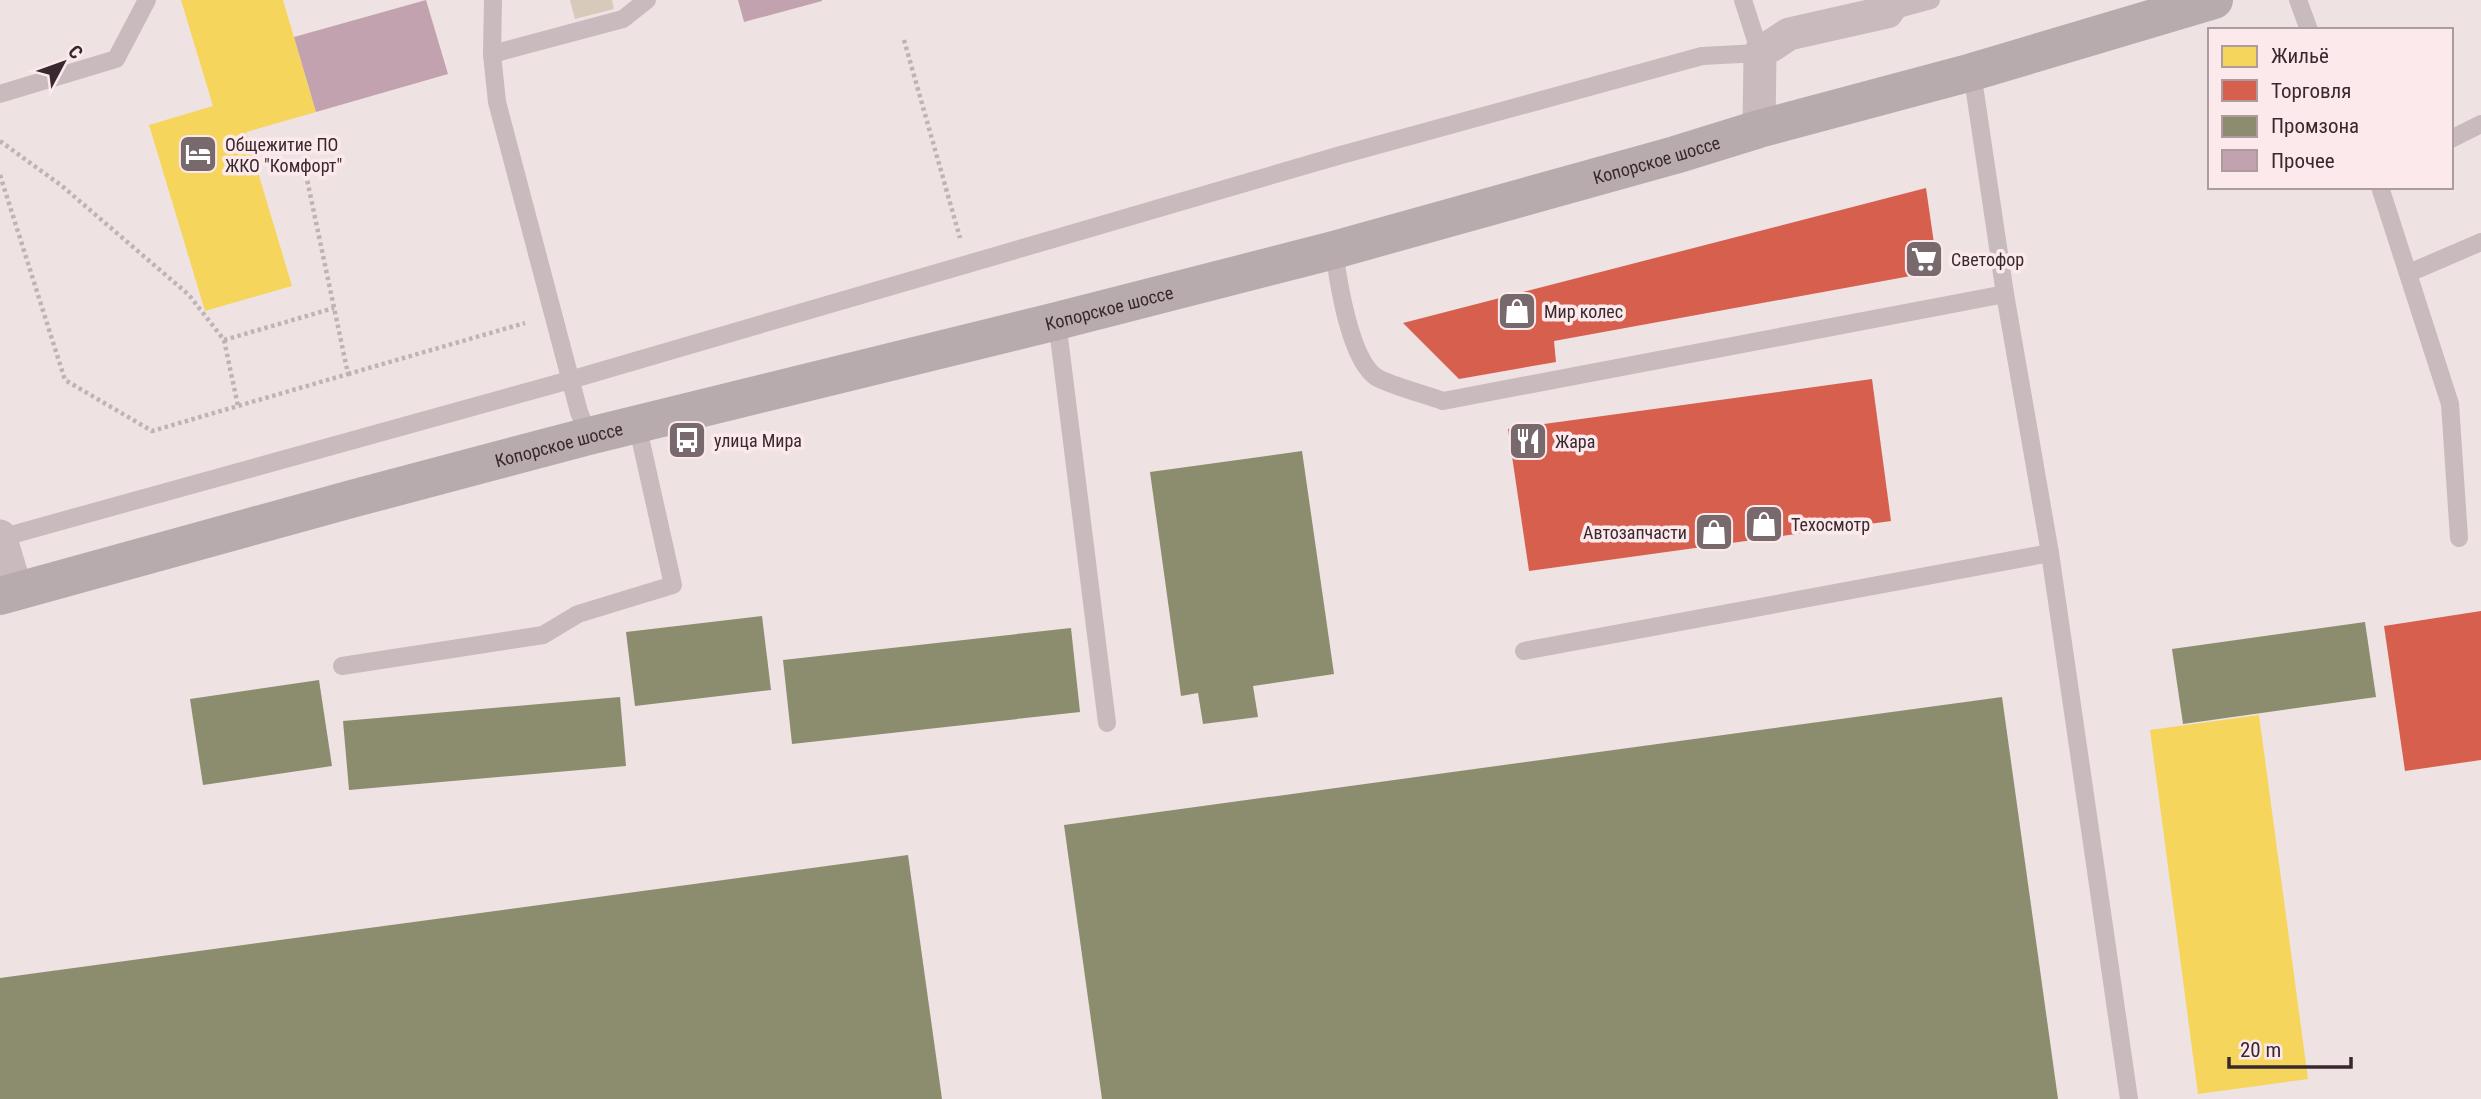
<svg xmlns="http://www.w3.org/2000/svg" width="2481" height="1099" font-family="'Roboto Condensed',sans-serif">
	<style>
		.green { fill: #d7cabb }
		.homes { fill: #f6d55c }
		.shops { fill: #d6604d }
		.industry { fill: #8c8c6e }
		.building { fill: #c3a2af }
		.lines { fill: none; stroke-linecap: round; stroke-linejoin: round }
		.path { stroke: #c0b3b6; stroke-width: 4.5; stroke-dasharray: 3.5 3.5; stroke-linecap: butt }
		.lane { stroke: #c8babd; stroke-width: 18 }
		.street { stroke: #c8babd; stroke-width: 33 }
		.secondary { stroke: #b8abad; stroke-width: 38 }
		.labels { text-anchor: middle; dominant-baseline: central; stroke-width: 7; stroke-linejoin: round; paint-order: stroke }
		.poi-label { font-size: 18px; fill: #39282e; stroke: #fbe9eb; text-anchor: start }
		.street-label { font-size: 18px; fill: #39282e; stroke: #fbe9eb }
	</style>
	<rect width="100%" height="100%" fill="#eee2e3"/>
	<polygon class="green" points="570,0 612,0 614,9 575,19"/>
	<g class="homes">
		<polygon points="181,0 283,0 316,112 246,132 292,286 205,311 149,125 213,106"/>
		<polygon points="2259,715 2308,1079 2198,1094 2150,730"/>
	</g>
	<g class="shops">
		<polygon points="1926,188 1938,271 1554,341 1556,362 1459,379 1403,323"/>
		<polygon points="1872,379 1891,521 1529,571 1508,429"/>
		<polygon points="2481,611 2481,760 2405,771 2384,626"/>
	</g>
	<g class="industry">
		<polygon points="1302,451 1334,674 1253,686 1258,717 1203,724 1198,693 1181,696 1150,472"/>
		<polygon points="762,616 771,690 635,706 626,632"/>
		<polygon points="2365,622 2376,697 2183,724 2172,649"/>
		<polygon points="1071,628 1080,712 792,744 783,660"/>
		<polygon points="319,680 332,766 203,785 190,699"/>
		<polygon points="620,697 626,766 349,790 343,721"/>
		<polygon points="2002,697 2058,1099 1102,1099 1064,825"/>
		<polygon points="908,855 942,1099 0,1099 0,978"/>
	</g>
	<g class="building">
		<polygon points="426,0 448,74 316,112 294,37"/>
		<polygon points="738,0 822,0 822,1 744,22"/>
	</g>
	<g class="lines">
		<g class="path">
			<polyline points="904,40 960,238"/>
			<polyline points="0,141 62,186 189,295 224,340 334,308"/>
			<polyline points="0,175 65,380 152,431 348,374 305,170"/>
			<polyline points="224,340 238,406"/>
			<polyline points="348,374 525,323"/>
		</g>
		<g class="lane">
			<polyline points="493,0 492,54 497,102 579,412 589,436"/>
			<polyline points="2298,0 2309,30"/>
			<polyline points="1887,12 1931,0"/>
			<polyline points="492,54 623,19 647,0"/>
			<polyline points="1972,72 2005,294 2050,553 2129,1099"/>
			<polyline points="0,94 116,59 147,0"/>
			<polyline points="2451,139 2481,124"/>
			<polyline points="2380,187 2450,404 2459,538"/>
			<path d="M1334,250C1338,281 1350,359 1376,377C1389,385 1427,395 1443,401L2005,294"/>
			<polyline points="2409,273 2481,242"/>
			<polyline points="1057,321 1107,723"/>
			<polyline points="0,538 570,380 1341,155 1702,56 1760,53 1743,0"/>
			<polyline points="1524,651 2050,553"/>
			<polyline points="342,666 543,635 578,614 673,585 637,424"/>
		</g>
		<g class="street">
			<polyline points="1759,129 1760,53 1789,34 1887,12 1895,0"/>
			<polyline points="0,536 17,592"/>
		</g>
		<path class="secondary" id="s1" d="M0,596L355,498L589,436L1057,321L1334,250L1675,155L1759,129L1972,72L2214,0"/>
	</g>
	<defs>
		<g id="hotel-square" transform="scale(2.0125)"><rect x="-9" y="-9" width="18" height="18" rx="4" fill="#78696d" stroke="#fbe9eb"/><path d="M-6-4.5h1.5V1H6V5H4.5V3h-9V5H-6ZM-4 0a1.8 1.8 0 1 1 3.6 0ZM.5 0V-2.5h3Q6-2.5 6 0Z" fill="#fff"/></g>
		<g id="supermarket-square" transform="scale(2.0125)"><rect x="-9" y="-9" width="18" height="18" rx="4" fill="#78696d" stroke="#fbe9eb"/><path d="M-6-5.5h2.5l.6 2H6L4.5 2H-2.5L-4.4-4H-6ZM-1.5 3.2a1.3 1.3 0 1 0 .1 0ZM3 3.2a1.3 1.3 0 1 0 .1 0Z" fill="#fff"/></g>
		<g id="shop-square" transform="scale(2.0125)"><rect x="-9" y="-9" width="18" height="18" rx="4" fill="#78696d" stroke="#fbe9eb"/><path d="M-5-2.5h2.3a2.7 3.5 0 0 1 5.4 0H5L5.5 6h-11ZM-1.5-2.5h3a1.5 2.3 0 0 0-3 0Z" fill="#fff"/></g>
		<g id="bus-square" transform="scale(2.0125)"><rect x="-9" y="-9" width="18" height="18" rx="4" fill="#78696d" stroke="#fbe9eb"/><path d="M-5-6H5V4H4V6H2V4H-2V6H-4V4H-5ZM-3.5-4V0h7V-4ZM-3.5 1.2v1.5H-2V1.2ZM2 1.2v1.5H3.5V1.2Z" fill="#fff"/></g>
		<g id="restaurant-square" transform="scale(2.0125)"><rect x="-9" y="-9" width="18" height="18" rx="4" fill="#78696d" stroke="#fbe9eb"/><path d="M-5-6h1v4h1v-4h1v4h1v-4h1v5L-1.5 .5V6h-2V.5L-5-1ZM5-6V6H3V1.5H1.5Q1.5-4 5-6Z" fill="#fff"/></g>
	</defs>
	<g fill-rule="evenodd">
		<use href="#hotel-square" x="198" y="154"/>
		<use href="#supermarket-square" x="1924" y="259"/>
		<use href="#shop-square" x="1517" y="311"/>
		<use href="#bus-square" x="687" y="440"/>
		<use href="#restaurant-square" x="1528" y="441"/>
		<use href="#shop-square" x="1764" y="524"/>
		<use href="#shop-square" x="1714" y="532"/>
	</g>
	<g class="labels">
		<g class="poi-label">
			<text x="225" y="144">Общежитие ПО<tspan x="225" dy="21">ЖКО "Комфорт"</tspan></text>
			<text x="1951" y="259">Светофор</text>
			<text x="1544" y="311">Мир колес</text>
			<text x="714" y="440">улица Мира</text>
			<text x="1555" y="441">Жара</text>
			<text x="1791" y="524">Техосмотр</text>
			<text x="1687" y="532" text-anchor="end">Автозапчасти</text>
		</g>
		<g class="street-label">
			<text stroke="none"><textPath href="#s1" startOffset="1713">Копорское шоссе</textPath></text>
			<text stroke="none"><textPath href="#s1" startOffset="1146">Копорское шоссе</textPath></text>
			<text stroke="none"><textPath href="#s1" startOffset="579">Копорское шоссе</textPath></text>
		</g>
	</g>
	<rect x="2208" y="28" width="245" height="161" fill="#fbe9eb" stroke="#ad9c9f" stroke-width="2"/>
	<rect x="2222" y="46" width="35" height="21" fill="#f6d55c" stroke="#ad9c9f" stroke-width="2"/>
	<text x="2271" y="63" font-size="21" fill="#39282e">Жильё</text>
	<rect x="2222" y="80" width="35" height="21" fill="#d6604d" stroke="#ad9c9f" stroke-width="2"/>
	<text x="2271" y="98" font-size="21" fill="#39282e">Торговля</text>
	<rect x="2222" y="116" width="35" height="21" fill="#8c8c6e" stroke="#ad9c9f" stroke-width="2"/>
	<text x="2271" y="133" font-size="21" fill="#39282e">Промзона</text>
	<rect x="2222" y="150" width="35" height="21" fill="#c3a2af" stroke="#ad9c9f" stroke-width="2"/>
	<text x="2271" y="168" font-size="21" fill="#39282e">Прочее</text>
	<g transform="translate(63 63) rotate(49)" stroke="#fbe9eb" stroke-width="5" paint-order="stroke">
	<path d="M0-5L12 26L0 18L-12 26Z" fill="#39282e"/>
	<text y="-10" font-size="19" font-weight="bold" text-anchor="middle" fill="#39282e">С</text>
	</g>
	<path d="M2229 1057v10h122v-10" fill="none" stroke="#39282e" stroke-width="3.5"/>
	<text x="2240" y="1057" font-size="21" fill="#39282e" stroke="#fbe9eb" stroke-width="5" paint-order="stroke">20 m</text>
</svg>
